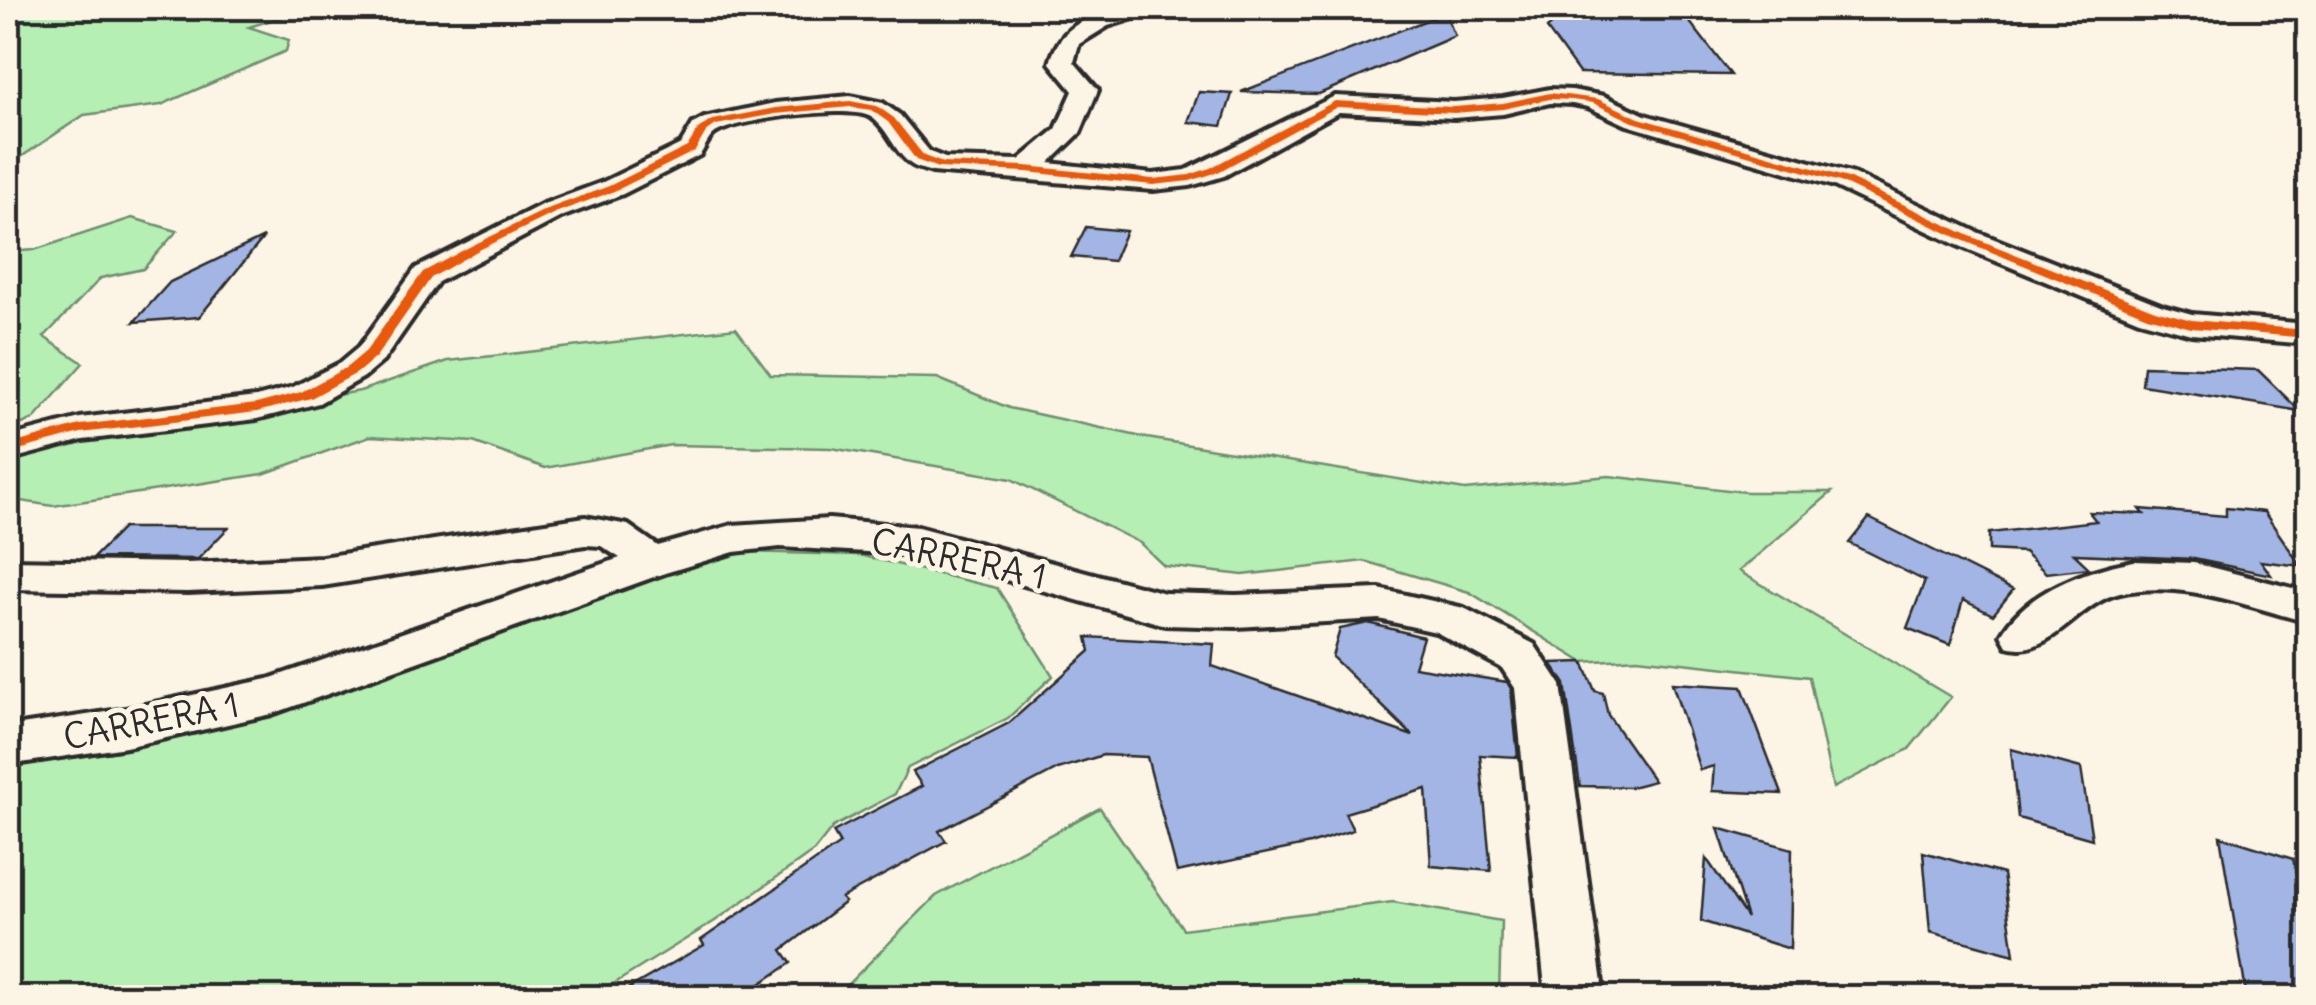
<svg xmlns="http://www.w3.org/2000/svg" width="2316" height="1005" font-family="Delius,sans-serif">
  <style>
    .green { fill: #b5efb3; stroke: #708d6f; stroke-width: 2.5 }
    .building { fill: #a2b5e4; stroke: #2b2b2b; stroke-width: 2.5 }
    .lines { fill: none; stroke-linecap: round; stroke-linejoin: round }
    .minor-casing { stroke: #2b2b2b; stroke-width: 8 }
    .minor { fill: #fcf5e5; fill-rule: evenodd }
    .cycleway-casing { stroke: #fcf5e5; stroke-width: 6 }
    .cycleway { fill: #e8590c; fill-rule: evenodd }
    .labels { text-anchor: middle; dominant-baseline: central; stroke-width: 10; stroke-linejoin: round; paint-order: stroke }
    .street-label { font-size: 35px; fill: #2b2b2b; stroke: #fcf5e5 }
  </style>
  <rect width="100%" height="100%" fill="#fcf5e5"/>
  <filter id="ink" filterUnits="userSpaceOnUse"><feTurbulence type="fractalNoise" baseFrequency=".01" numOctaves="2"/><feDisplacementMap in="SourceGraphic" scale="20" xChannelSelector="R" yChannelSelector="G"/><feConvolveMatrix kernelMatrix="1 2 1 2 8 2 1 2 1" color-interpolation-filters="sRGB"/></filter>
  <g filter="url(#ink)">
    <g class="green">
      <polygon points="8,8 310,8 249,27 289,40 286,51 161,105 84,115 15,161 8,162"/>
      <polygon points="132,218 177,231 143,269 101,278 44,337 83,363 34,419 8,430 8,252 34,250"/>
      <polygon points="736,328 771,375 937,378 1009,408 1147,438 1465,490 1609,476 1745,492 1832,492 1739,571 1951,697 1909,749 1833,788 1809,677 1637,658 1583,662 1469,592 1364,561 1243,575 1164,566 1140,543 1011,479 831,448 671,445 545,468 473,442 370,436 263,474 53,506 8,499 8,456 12,453 360,391 448,361"/>
      <polygon points="745,552 859,555 997,588 1053,676 1008,718 908,768 895,794 833,827 814,851 715,921 615,983 582,997 8,998 8,767 132,749 271,713 660,577"/>
      <polygon points="1100,808 1183,929 1393,902 1501,921 1499,997 835,997 936,896"/>
    </g>
    <g class="building">
      <polygon points="1569,8 1626,8 1619,18 1686,17 1731,75 1579,73 1547,29"/>
      <polygon points="1445,13 1455,36 1319,94 1241,92"/>
      <polygon points="1199,92 1232,94 1222,126 1188,122"/>
      <polygon points="1086,227 1126,231 1113,261 1071,257"/>
      <polygon points="264,237 199,317 134,322 170,282"/>
      <polygon points="2144,366 2258,370 2300,411 2142,385"/>
      <polygon points="2226,508 2264,512 2301,566 2261,561 2271,575 2194,559 2074,554 2089,568 2046,573 2024,552 1989,550 1989,533 2096,521 2089,512 2144,514 2140,509 2226,516"/>
      <polygon points="1869,518 2013,590 1993,615 1963,600 1950,645 1907,628 1925,581 1849,543"/>
      <polygon points="123,528 228,528 198,559 93,558"/>
      <polygon points="1368,623 1423,637 1414,667 1507,682 1511,689 1518,757 1480,755 1491,871 1431,866 1426,789 1345,813 1353,830 1310,844 1177,872 1147,757 1103,755 1058,769 939,831 946,841 841,898 845,902 782,950 791,963 739,998 612,998 704,945 701,940 840,844 833,832 922,786 913,772 1009,723 1090,651 1087,637 1214,644 1212,666 1413,736 1332,657 1340,629"/>
      <polygon points="1583,662 1595,691 1603,693 1608,715 1654,781 1631,787 1580,786 1565,684 1551,663"/>
      <polygon points="1672,683 1742,687 1782,794 1712,791 1714,766 1700,770"/>
      <polygon points="2011,749 2081,768 2092,839 2018,818"/>
      <polygon points="1718,828 1792,849 1790,949 1701,921 1706,858 1747,918"/>
      <polygon points="2220,836 2293,859 2308,931 2308,998 2247,998"/>
      <polygon points="1923,852 2003,874 2014,955 1930,932"/>
    </g>
    <g class="lines">
      <g class="minor-casing">
        <g id="minor">
          <path d="M1121 8H1153L1150 13 1108 26 1079 44 1074 62 1098 90 1080 133 1049 163 1153 174 1186 170 1335 96 1454 102 1503 98 1550 89 1572 90 1604 96 1645 115 1854 174 1977 232 2163 306 2192 314 2308 324V344L2191 334 2139 320 1955 244 1834 186 1627 125 1588 107 1572 104 1550 103 1503 114 1454 118 1339 112 1224 176 1190 186 1153 190 932 172C926 170 916 168 911 164 894 152 889 129 871 117 849 104 743 119 719 131 709 135 706 146 700 155L623 194 561 217 438 282 383 361 364 377 319 403 257 419 83 440 8 460V437L80 418 256 397 293 387 340 363 359 347 416 268 541 205 603 182 681 144 693 124 704 118 775 103 850 96 883 103 900 115 930 152 945 158 1019 160 1056 129 1073 91 1050 63C1061 24 1085 19 1121 8Z"/>
          <polygon points="585,517 628,525 658,546 732,525 829,519 918,527 1165,593 1236,595 1379,589 1464,608 1534,644 1561,685 1604,998 1546,998 1515,688 1502,668 1436,632 1379,619 1236,627 1165,625 918,555 780,547 734,552 665,573 272,714 126,747 8,765 8,727 126,709 268,679 620,558 601,546 585,545 322,586 188,592 8,589 8,560 188,563 322,557"/>
          <path d="M2134 561 2194 563 2308 592V622C2248 607 2184 579 2120 593 2078 602 2050 659 2007 646L2001 635C2027 590 2086 570 2134 561Z"/>
        </g>
      </g>
      <use href="#minor" class="minor"/>
      <g class="cycleway-casing">
        <polygon id="cycleway" points="1550,93 1598,99 1639,118 1848,178 1970,236 2155,310 2192,320 2308,330 2308,338 2191,328 2147,316 1962,240 1840,182 1633,122 1593,103 1572,100 1550,99 1503,109 1454,113 1337,107 1218,172 1190,181 1153,185 1026,172 938,168 916,160 888,122 871,110 850,107 775,114 716,125 706,132 695,151 617,190 555,213 477,251 431,278 376,357 357,373 311,398 257,412 81,433 8,453 8,445 80,425 256,404 301,392 347,367 366,351 423,272 469,247 547,209 609,186 687,147 699,128 713,120 775,108 850,101 877,106 894,118 924,156 943,163 1026,166 1153,179 1189,175 1210,168 1335,101 1454,107 1503,103"/>
      </g>
      <use href="#cycleway" class="cycleway"/>
    </g>
  </g>
  <g class="labels">
    <g class="street-label">
      <text transform="translate(959 558) rotate(12)">CARRERA 1</text>
      <text transform="translate(151 720) rotate(-11)">CARRERA 1</text>
    </g>
  </g>
  <rect width="2316" height="1005" fill="none" stroke="#fcf5e5" stroke-width="40"/>
  <rect x="20" y="20" width="2276" height="965" fill="none" stroke="#2b2b2b" stroke-width="4" filter="url(#ink)"/>
</svg>
